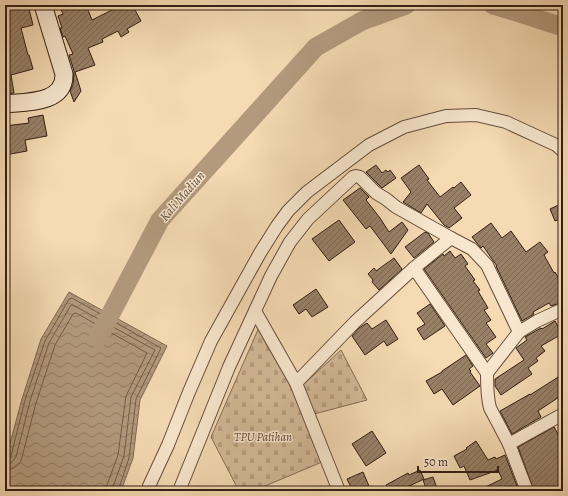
<svg xmlns="http://www.w3.org/2000/svg" width="568" height="496" font-family="Alegreya,serif">
  <style>
    .cemetery { fill: url(#cemetery-stones); stroke: #846c56 }
    .water { fill: url(#water-waves); stroke: #806853 }
    .lines { fill: none; stroke-linecap: round; stroke-linejoin: round }
    .shore { stroke: #745c48; stroke-width: 1 }
    .river { stroke: #b39a7d; stroke-width: 19 }
    .building { fill: url(#building-hatch); stroke: #341e14 }
    .street-casing { stroke: #644d3c; stroke-width: 14 }
    .secondary-casing { stroke: #341e14; stroke-width: 19 }
    .street { stroke: #f8e7ce; stroke-width: 12 }
    .secondary { stroke: #f8e7ce; stroke-width: 17 }
    .labels { text-anchor: middle; dominant-baseline: central; stroke-width: 3; stroke-linejoin: round; paint-order: stroke }
    .park-label { font-size: 12px; font-style: italic; fill: #5c4535; stroke: #f8e7ce }
    .water-label { font-size: 13px; font-style: italic; fill: #604939; stroke: #f8e7ce }
  </style>
  <defs>
    <pattern id="cemetery-stones" width="16" height="16" patternUnits="userSpaceOnUse"><rect width="16" height="16" fill="#d4ba98"/><path d="M2 7V4a2 2 0 0 1 4 0v3zM10 15v-3a2 2 0 0 1 4 0v3z" fill="#b79f82"/></pattern>
    <pattern id="water-waves" width="16" height="10" patternUnits="userSpaceOnUse"><rect width="16" height="10" fill="#b39a7d"/><path d="M0 5q4-4 8 0t8 0" fill="none" stroke="#927d65"/></pattern>
    <pattern id="building-hatch" width="6" height="6" patternUnits="userSpaceOnUse"><rect width="6" height="6" fill="#988067"/><path d="M-1 1l2-2M0 6l6-6M5 7l2-2" fill="none" stroke="#7d6854"/></pattern>
  </defs>
  <rect width="100%" height="100%" fill="#f5dab3"/>
  <filter id="stains"><feTurbulence type="fractalNoise" baseFrequency=".005" numOctaves="4"/><feColorMatrix values="0 0 0 0 .2 0 0 0 0 .09 0 0 0 0 .02 0 0 0 .5 -.17"/></filter>
  <radialGradient id="worn" r=".72"><stop offset=".6" stop-color="#630" stop-opacity="0"/><stop offset="1" stop-color="#630" stop-opacity=".3"/></radialGradient>
  <g class="cemetery">
    <polygon points="260,325 286,368 322,462 253,491 239,491 211,437"/>
    <polygon points="341,350 367,400 314,414 303,385"/>
  </g>
  <polygon class="water" points="69,292 167,346 140,400 133,458 121,491 5,491 5,462 22,399 41,339"/>
  <g class="lines">
    <g class="shore">
      <polyline points="5,459 9,459 11,456 25,400 45,341 69,299 72,298 161,348 136,399 129,458 118,491"/>
      <polyline points="5,464 11,463 16,457 30,401 49,343 71,305 73,305 155,350 131,397 124,456 113,487 113,491"/>
      <path d="M5 470C12 470 17 467 21 461L36 403 55 345 73 314 76 313 147 353 126 396 118 455 107 485V491"/>
    </g>
    <g class="river">
      <path d="M493 5C516 11 539 20 563 27"/>
      <polyline points="98,338 160,220 316,47 362,21 406,5"/>
    </g>
  </g>
  <g class="building">
    <polygon points="5,5 28,5 33,25 21,28 28,55 29,55 33,69 11,75 14,93 5,94"/>
    <polygon points="59,5 86,5 92,20 122,5 128,5 131,10 134,8 141,21 127,29 129,32 121,37 118,31 102,39 103,42 88,48 95,65 75,72 81,91 74,102 70,91 73,85 74,71 69,55 73,54 65,36 63,37 60,28 62,28 58,16 63,14"/>
    <polygon points="43,115 47,136 25,140 27,151 5,155 5,126 29,123 28,118"/>
    <polygon points="376,165 382,173 386,170 388,172 390,170 396,178 382,188 366,172"/>
    <polygon points="419,165 429,179 427,180 440,197 453,187 454,188 461,182 471,195 454,208 462,218 449,228 444,225 427,204 421,213 403,202 411,192 401,178"/>
    <polygon points="360,188 369,197 366,200 380,218 389,232 402,222 408,230 391,254 370,226 366,229 343,200"/>
    <polygon points="563,203 563,218 555,221 550,209"/>
    <polygon points="339,220 355,242 329,261 312,239"/>
    <polygon points="491,223 502,238 511,231 526,252 540,242 548,252 544,255 554,273 555,272 563,286 563,302 551,306 549,303 533,312 534,314 522,321 496,266 497,266 483,246 481,248 472,237"/>
    <polygon points="425,232 428,233 434,242 414,258 405,247"/>
    <polygon points="450,251 455,258 461,254 468,264 465,266 475,280 473,281 480,290 478,291 488,308 484,310 491,320 486,323 496,337 486,344 493,353 486,358 424,269 443,254 444,256"/>
    <polygon points="394,258 402,269 379,290 372,282 373,280 368,274 374,268 376,271"/>
    <polygon points="316,289 328,307 312,317 306,309 299,314 293,305"/>
    <polygon points="430,304 445,326 424,340 417,329 425,324 417,313"/>
    <polygon points="386,320 398,339 387,346 384,341 365,355 352,336 359,328 367,323 372,329"/>
    <polygon points="555,321 562,334 541,346 545,351 536,358 538,361 528,368 532,374 501,395 495,386 495,379 524,360 516,348 527,340 525,337 541,328 542,329"/>
    <polygon points="466,355 473,366 469,369 471,371 470,372 480,386 453,405 442,389 434,394 426,381 442,372 442,371"/>
    <polygon points="563,374 563,393 558,396 559,397 538,411 541,417 512,434 500,411 530,394 530,395"/>
    <polygon points="554,427 559,436 563,434 563,491 534,491 518,447"/>
    <polygon points="372,431 386,453 366,466 352,444"/>
    <polygon points="476,441 488,460 495,457 496,459 505,455 519,491 477,491 502,479 498,470 470,480 464,466 460,468 454,456 467,449 466,448"/>
    <polygon points="420,470 424,479 399,491 389,491 386,485 408,473 409,475"/>
    <polygon points="363,472 369,486 359,491 353,491 347,479"/>
    <polygon points="433,477 438,491 427,491 423,480"/>
  </g>
  <g class="lines">
    <g class="street-casing">
      <g id="street">
        <polyline points="414,268 487,373"/>
        <polyline points="255,311 296,383 339,491"/>
        <polyline points="519,332 537,321 563,309"/>
        <path d="M487 373C487 384 487 397 490 408L509 444 527 491"/>
        <polyline points="296,383 355,322 414,268 451,238"/>
        <polyline points="509,444 563,414"/>
        <polyline points="148,491 149,486 168,445 189,392 211,341 260,253 277,226 288,211 307,192 369,145 404,127 446,116 476,115 506,122 556,145 563,151"/>
        <polyline points="179,491 229,367 271,276 290,242 308,219 353,177 356,176 360,177 376,193 386,199 396,207 451,238 472,249 487,265 519,332 487,373"/>
      </g>
    </g>
    <g class="secondary-casing">
      <path id="secondary" d="M5 104C26 102 65 104 64 74L43 5"/>
    </g>
    <use href="#street" class="street"/>
    <use href="#secondary" class="secondary"/>
  </g>
  <g class="labels">
    <g class="park-label">
      <text x="263" y="437">TPU Patihan</text>
    </g>
    <g class="water-label">
      <text transform="translate(182 196) rotate(-49)">Kali Madiun</text>
    </g>
  </g>
  <rect width="568" height="496" fill="none" stroke="#f5dab3" stroke-width="20"/>
  <rect x="6" y="6" width="556" height="484" fill="none" stroke="#341e14" stroke-width="2"/>
  <rect x="10" y="10" width="548" height="476" fill="none" stroke="#341e14"/>
  <path d="M418 466v6h80v-6" fill="none" stroke="#341e14" stroke-width="2"/>
  <text x="424" y="466" font-size="12" fill="#341e14" stroke="#f8e7ce" stroke-width="3" paint-order="stroke">50 m</text>
  <rect width="100%" height="100%" filter="url(#stains)"/>
  <rect width="100%" height="100%" fill="url(#worn)"/>
</svg>
